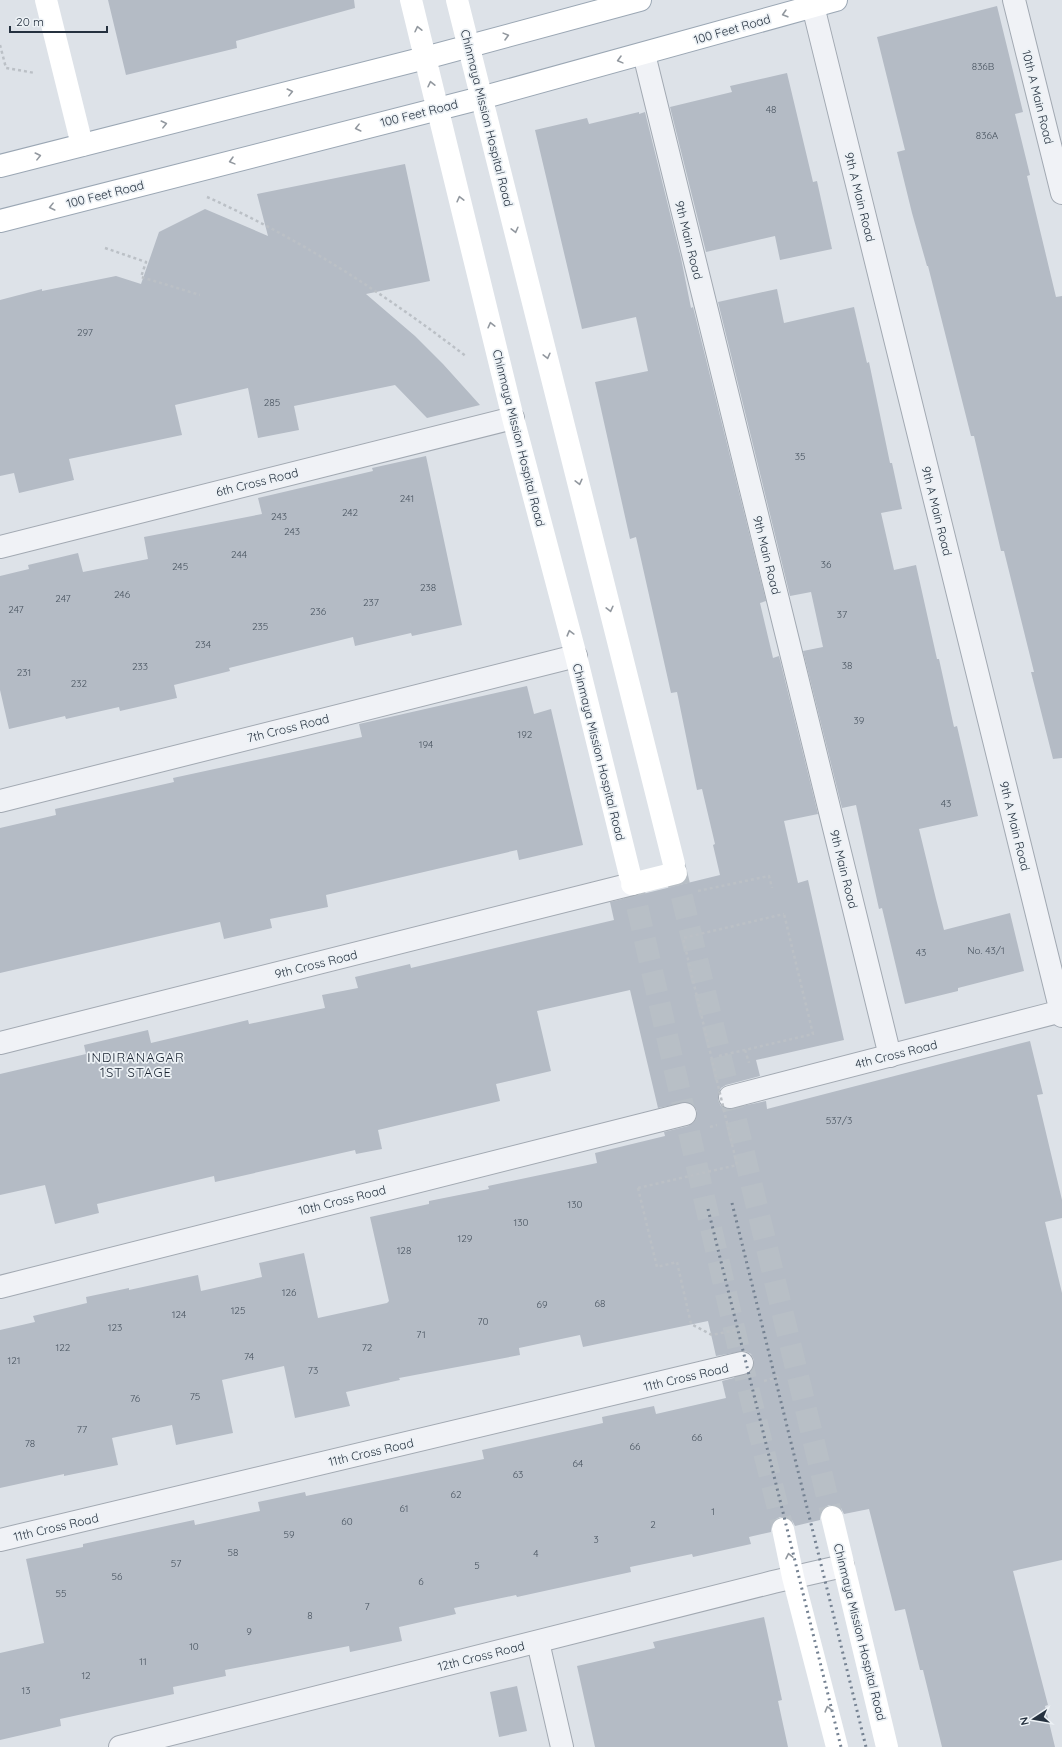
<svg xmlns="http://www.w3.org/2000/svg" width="1062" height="1747" font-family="Quicksand,sans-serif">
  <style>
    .building { fill: #b4bbc5 }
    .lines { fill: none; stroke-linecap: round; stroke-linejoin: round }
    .secondary-tunnel { stroke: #b8bfc6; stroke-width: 22; stroke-dasharray: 22 11; stroke-linecap: butt }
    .street-casing { stroke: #a2a9b2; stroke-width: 24 }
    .primary-casing { stroke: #9ba7b4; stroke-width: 24 }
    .path { stroke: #bbc0c6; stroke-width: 2.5; stroke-dasharray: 3 3; stroke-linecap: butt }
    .street { stroke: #f0f2f6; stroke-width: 22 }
    .secondary { stroke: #fff; stroke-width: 22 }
    .primary { stroke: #fff; stroke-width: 22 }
    .rail { stroke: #758292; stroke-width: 3; stroke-dasharray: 2 4; stroke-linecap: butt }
    .path-bridge { stroke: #bbc0c6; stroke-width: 2.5; stroke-dasharray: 3 3; stroke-linecap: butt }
    .oneway { stroke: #92989f }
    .labels { text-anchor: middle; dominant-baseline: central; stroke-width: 3.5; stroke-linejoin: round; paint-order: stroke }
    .number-label { font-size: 10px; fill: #495460 }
    .street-label { font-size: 12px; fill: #25313f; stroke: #ecf1f5 }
    .neighbourhood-label { font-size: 13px; letter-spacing: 1px; fill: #182230; stroke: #ecf1f5 }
  </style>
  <rect width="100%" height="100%" fill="#dde2e8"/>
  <g class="building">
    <polygon points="108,0 354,0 355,8 236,41 237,48 126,75"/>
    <polygon points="997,6 1023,112 1015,114 1030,175 1027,176 1056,297 1062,296 1062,758 1053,759 1031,672 1034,672 1004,551 1001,551 974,436 971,436 928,266 927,266 912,213 897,152 905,150 877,37"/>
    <polygon points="787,73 813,182 817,181 832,249 780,260 775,236 706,252 670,107 732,92 730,86"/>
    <polygon points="639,112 639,114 645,112 681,258 691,308 693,307 766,601 760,603 773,658 779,656 818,814 784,821 798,883 808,880 844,1040 756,1060 760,1076 726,1085 721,1088 718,1094 718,1100 721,1106 727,1109 766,1101 767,1109 1030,1041 1043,1094 1037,1095 1062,1200 1062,1218 1045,1222 1062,1293 1062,1560 1013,1571 1048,1705 1045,1706 1055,1747 942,1747 923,1670 920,1670 905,1609 895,1611 869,1509 844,1514 841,1508 836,1505 829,1505 823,1508 820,1514 820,1520 795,1526 792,1520 787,1517 780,1517 774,1520 771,1525 771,1532 749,1537 751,1544 693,1557 692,1554 630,1567 631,1572 517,1597 516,1595 454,1608 456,1614 399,1627 402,1641 350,1652 349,1646 225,1670 226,1676 173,1687 174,1694 60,1719 61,1726 0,1740 0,1653 44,1643 26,1559 83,1547 83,1544 194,1520 195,1525 260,1511 258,1502 305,1492 306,1496 484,1459 482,1450 603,1423 602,1417 654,1406 656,1414 726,1398 722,1381 745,1375 751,1372 754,1367 754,1360 751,1354 745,1351 716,1356 708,1321 583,1347 580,1335 519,1348 520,1355 399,1378 400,1380 346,1392 350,1406 295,1418 284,1366 222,1380 233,1433 176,1445 172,1425 112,1438 118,1465 64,1476 64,1474 0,1488 0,1330 35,1322 33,1316 87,1303 86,1297 129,1288 129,1290 198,1275 201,1291 262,1277 259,1263 304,1253 318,1318 387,1303 389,1301 370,1217 429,1204 429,1201 489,1189 488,1186 597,1163 595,1153 665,1136 664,1132 688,1126 693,1123 697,1118 697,1111 694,1106 688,1102 658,1108 630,990 537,1011 551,1071 496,1084 500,1101 378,1130 382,1149 356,1154 355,1150 215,1182 214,1176 97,1204 99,1213 55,1224 45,1185 0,1195 0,1074 86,1054 84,1045 148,1030 151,1043 248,1020 249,1024 325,1008 322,995 358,988 355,977 410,964 411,968 614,920 610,902 720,875 713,845 715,844 702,789 697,790 677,692 671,693 636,537 630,539 595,382 648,371 636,317 582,329 535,130 587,118 589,124"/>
    <polygon points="405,164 430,281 366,294 415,336 443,364 480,405 427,418 395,385 294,406 299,430 258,438 248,388 175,405 182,435 69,459 74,480 19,493 14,473 0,476 0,300 42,289 42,291 116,276 141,284 159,232 205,209 268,236 257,194"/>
    <polygon points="777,289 784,323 854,307 867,363 869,362 890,463 892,463 902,509 881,513 894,570 916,565 937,659 939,659 954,727 957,726 978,816 919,829 936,899 944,930 1010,913 1024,971 958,988 958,991 905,1004 882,908 879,909 856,805 842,808 803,651 823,647 811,592 790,596 718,302"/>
    <polygon points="426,456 462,625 412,636 411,633 355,646 353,637 229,668 230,671 174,685 177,698 120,711 119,707 66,719 65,716 9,729 0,690 0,576 29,569 28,565 78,553 83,572 148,559 144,537 262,514 258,498 373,471 372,468"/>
    <polygon points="527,686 534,714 551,709 583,845 519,860 517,850 326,895 328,907 270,919 272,928 224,939 220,922 0,973 0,828 56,815 55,809 174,782 173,778 362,737 359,724"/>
    <polygon points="764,1617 782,1700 778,1701 788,1747 595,1747 577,1666 655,1648 653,1642"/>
    <polygon points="517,1686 527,1731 499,1737 490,1692"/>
  </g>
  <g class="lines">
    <g class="secondary-tunnel">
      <polyline points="674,864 832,1517"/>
      <polyline points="630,875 742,1363 783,1529"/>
    </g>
    <g class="street-casing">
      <g id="street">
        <polyline points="1014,0 1062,193"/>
        <polyline points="813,6 1062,1016"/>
        <polyline points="644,54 890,1056"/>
        <polyline points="0,547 513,418"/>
        <polyline points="0,801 576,656"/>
        <polyline points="0,1043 632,884"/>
        <polyline points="730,1097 1062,1011"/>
        <polyline points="0,1287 685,1114"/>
        <polyline points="0,1540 742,1363"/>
        <polyline points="538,1642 562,1747"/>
        <polyline points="120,1747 773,1582 843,1566"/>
      </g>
    </g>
    <g class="primary-casing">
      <g id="primary">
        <polyline points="0,166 425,58 640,0"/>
        <polyline points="0,221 481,98 836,0"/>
      </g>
    </g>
    <g class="path">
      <polyline points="0,45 6,68 35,73"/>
      <path d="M207 197C301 239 386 295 467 357"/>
      <polyline points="105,248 146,262 141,277 200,295"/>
      <polyline points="698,891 769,876 772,888"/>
      <polyline points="745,1050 749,1063"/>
      <polyline points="719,1056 813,1034 784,914"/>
      <polyline points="710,1127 717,1125"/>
      <polyline points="638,1188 657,1267 677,1262 691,1324 712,1335 735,1330"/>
      <polyline points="764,1381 781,1376"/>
    </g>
    <use href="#street" class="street"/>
    <g class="secondary">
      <polyline points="46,0 82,145"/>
      <polyline points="411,0 513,418 576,656 630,875"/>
      <polyline points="457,0 674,864"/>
      <polyline points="632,884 676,873"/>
      <polyline points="832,1517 887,1747"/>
      <polyline points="783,1529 793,1577 837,1747"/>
    </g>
    <use href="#primary" class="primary"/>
    <g class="rail">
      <polyline points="732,1203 866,1747"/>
      <polyline points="708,1209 841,1747"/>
    </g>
    <polyline class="path-bridge" points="638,1188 737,1165 683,938 784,914"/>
  </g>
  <defs><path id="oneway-chevron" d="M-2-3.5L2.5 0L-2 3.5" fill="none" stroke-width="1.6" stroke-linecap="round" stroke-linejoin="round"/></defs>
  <g class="oneway">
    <use href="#oneway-chevron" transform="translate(785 14) rotate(164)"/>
    <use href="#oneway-chevron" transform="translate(418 29) rotate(-103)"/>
    <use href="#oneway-chevron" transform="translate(506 36) rotate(-15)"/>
    <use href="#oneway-chevron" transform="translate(620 60) rotate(165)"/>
    <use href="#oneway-chevron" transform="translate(431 84) rotate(-103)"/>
    <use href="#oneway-chevron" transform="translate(290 92) rotate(-14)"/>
    <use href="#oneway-chevron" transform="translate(164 124) rotate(-14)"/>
    <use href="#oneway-chevron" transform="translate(358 128) rotate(166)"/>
    <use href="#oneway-chevron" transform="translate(38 156) rotate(-14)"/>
    <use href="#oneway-chevron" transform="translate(232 161) rotate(165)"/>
    <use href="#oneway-chevron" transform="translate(460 199) rotate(-104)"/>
    <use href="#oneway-chevron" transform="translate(52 207) rotate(166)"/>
    <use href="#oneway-chevron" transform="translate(515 230) rotate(76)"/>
    <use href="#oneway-chevron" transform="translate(491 325) rotate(-104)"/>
    <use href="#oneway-chevron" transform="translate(547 356) rotate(76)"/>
    <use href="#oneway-chevron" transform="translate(579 482) rotate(76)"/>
    <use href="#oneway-chevron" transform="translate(610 609) rotate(76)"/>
    <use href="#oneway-chevron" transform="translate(570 633) rotate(-105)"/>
    <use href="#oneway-chevron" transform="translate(789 1556) rotate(-102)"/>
    <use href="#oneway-chevron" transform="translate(828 1709) rotate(-105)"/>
  </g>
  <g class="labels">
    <g class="number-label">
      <text x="983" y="66">836B</text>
      <text x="771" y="109">48</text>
      <text x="987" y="135">836A</text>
      <text x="85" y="332">297</text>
      <text x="272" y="402">285</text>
      <text x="800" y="456">35</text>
      <text x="407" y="498">241</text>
      <text x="350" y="512">242</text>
      <text x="279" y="516">243</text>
      <text x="292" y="531">243</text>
      <text x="239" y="554">244</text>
      <text x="826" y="564">36</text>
      <text x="180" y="566">245</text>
      <text x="428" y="587">238</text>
      <text x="122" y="594">246</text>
      <text x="63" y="598">247</text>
      <text x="371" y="602">237</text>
      <text x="16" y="609">247</text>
      <text x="318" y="611">236</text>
      <text x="842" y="614">37</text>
      <text x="260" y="626">235</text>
      <text x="203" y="644">234</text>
      <text x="847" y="665">38</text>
      <text x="140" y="666">233</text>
      <text x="24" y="672">231</text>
      <text x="79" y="683">232</text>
      <text x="859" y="720">39</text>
      <text x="525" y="734">192</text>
      <text x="426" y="744">194</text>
      <text x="946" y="803">43</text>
      <text x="986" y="950">No. 43/1</text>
      <text x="921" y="952">43</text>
      <text x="839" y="1120">537/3</text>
      <text x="575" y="1204">130</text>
      <text x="521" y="1222">130</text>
      <text x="465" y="1238">129</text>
      <text x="404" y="1250">128</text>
      <text x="289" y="1292">126</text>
      <text x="600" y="1303">68</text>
      <text x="542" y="1304">69</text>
      <text x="238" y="1310">125</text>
      <text x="179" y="1314">124</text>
      <text x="483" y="1321">70</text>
      <text x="115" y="1327">123</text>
      <text x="421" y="1334">71</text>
      <text x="63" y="1347">122</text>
      <text x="367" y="1347">72</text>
      <text x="249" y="1356">74</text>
      <text x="14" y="1360">121</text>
      <text x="313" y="1370">73</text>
      <text x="195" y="1396">75</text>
      <text x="135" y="1398">76</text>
      <text x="82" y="1429">77</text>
      <text x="697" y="1437">66</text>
      <text x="30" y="1443">78</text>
      <text x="635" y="1446">66</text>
      <text x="578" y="1463">64</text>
      <text x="518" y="1474">63</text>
      <text x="456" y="1494">62</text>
      <text x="404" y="1508">61</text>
      <text x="713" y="1511">1</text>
      <text x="347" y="1521">60</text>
      <text x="653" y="1524">2</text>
      <text x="289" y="1534">59</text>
      <text x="596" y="1539">3</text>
      <text x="233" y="1552">58</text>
      <text x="536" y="1553">4</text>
      <text x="176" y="1563">57</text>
      <text x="477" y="1565">5</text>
      <text x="117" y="1576">56</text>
      <text x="421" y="1581">6</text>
      <text x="61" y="1593">55</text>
      <text x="367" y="1606">7</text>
      <text x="310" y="1615">8</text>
      <text x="249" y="1631">9</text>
      <text x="194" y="1646">10</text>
      <text x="143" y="1661">11</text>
      <text x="86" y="1675">12</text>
      <text x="26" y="1690">13</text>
    </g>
    <g class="street-label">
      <text transform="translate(732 29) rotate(-16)">100 Feet Road</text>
      <text transform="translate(1038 97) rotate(76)">10th A Main Road</text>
      <text transform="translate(419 113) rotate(-14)">100 Feet Road</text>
      <text transform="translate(487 118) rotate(76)">Chinmaya Mission Hospital Road</text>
      <text transform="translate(105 194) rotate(-14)">100 Feet Road</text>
      <text transform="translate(860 197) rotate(76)">9th A Main Road</text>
      <text transform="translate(689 240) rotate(76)">9th Main Road</text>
      <text transform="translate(519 438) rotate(76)">Chinmaya Mission Hospital Road</text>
      <text transform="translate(257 482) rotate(-14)">6th Cross Road</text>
      <text transform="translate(937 511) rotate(76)">9th A Main Road</text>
      <text transform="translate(767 555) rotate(76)">9th Main Road</text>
      <text transform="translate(288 728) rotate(-14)">7th Cross Road</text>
      <text transform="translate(599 752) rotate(76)">Chinmaya Mission Hospital Road</text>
      <text transform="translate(1015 826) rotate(76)">9th A Main Road</text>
      <text transform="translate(844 869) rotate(76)">9th Main Road</text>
      <text transform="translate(316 964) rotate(-14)">9th Cross Road</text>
      <text transform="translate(896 1054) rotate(-14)">4th Cross Road</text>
      <text transform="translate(342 1200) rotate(-14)">10th Cross Road</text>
      <text transform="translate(686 1377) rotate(-13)">11th Cross Road</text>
      <text transform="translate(371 1452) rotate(-13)">11th Cross Road</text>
      <text transform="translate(56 1527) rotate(-13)">11th Cross Road</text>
      <text transform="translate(860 1632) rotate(76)">Chinmaya Mission Hospital Road</text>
      <text transform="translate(481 1656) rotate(-14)">12th Cross Road</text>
    </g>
    <g class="neighbourhood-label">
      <text x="136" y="1057">INDIRANAGAR<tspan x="136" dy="15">1ST STAGE</tspan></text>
    </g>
  </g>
  <g transform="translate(1034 1719) rotate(258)" stroke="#ecf1f5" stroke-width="3" paint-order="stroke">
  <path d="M0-3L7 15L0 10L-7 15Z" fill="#25313f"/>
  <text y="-6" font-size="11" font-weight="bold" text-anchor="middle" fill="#25313f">N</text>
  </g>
  <path d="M10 26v6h97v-6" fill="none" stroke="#25313f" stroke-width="2"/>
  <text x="16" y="26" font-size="12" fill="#25313f" stroke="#ecf1f5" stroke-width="3" paint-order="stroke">20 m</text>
</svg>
